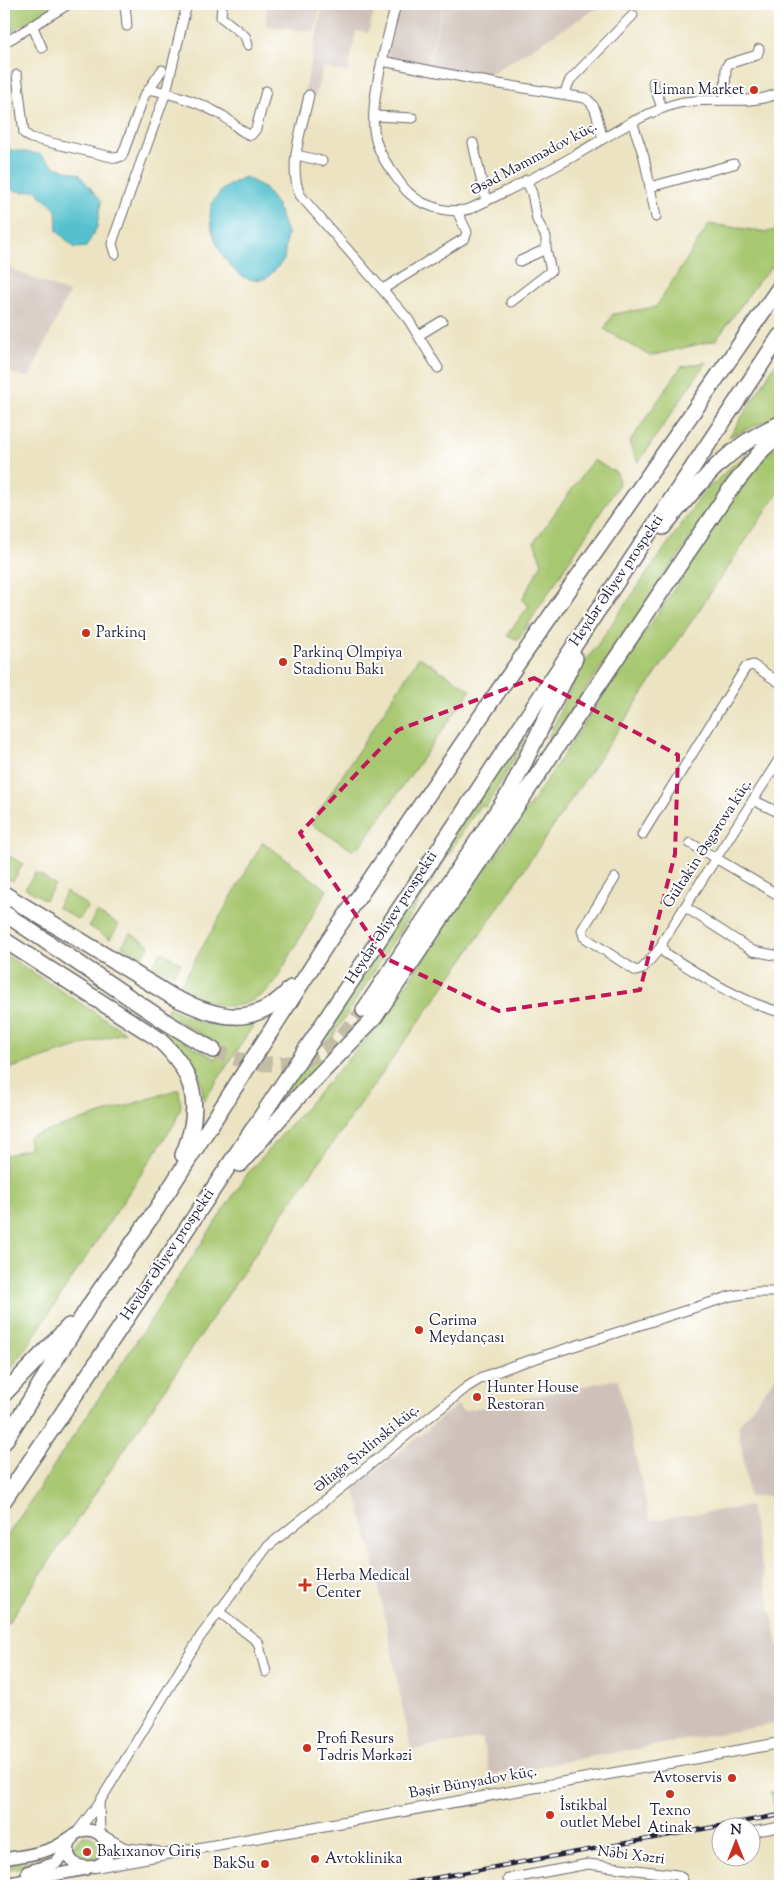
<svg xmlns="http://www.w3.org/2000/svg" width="784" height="1890" font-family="'Sorts Mill Goudy',serif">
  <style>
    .industrial { fill: #cec1b9 }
    .green { fill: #a7c76f; stroke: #647455 }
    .forest { fill: #85ac62; stroke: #54674e }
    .water { fill: #55c1cf; stroke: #3c7285 }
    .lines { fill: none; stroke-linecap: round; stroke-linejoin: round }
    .motorway-tunnel { stroke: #c3bca6; stroke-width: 15; stroke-dasharray: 15 8; stroke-linecap: butt }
    .minor-casing { stroke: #68666a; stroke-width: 11 }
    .tertiary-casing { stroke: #68666a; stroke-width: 12 }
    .secondary-casing { stroke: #68666a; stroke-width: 14 }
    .motorway-casing { stroke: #68666a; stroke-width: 18 }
    .minor { stroke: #fff; stroke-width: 9 }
    .tertiary { stroke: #fff; stroke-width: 10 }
    .secondary { stroke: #fff; stroke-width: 11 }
    .motorway { stroke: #fff; stroke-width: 15 }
    .rail-casing { stroke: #22223b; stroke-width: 4.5 }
    .rail { stroke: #fff; stroke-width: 2.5; stroke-dasharray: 8; stroke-linecap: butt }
    .marked { fill: none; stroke: #c2185b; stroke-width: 4; stroke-dasharray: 10 6; stroke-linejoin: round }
    .poi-dot { fill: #c8321e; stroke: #fff; stroke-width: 2 }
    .labels { text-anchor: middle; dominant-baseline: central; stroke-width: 4; stroke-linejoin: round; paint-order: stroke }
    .poi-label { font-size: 15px; fill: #22223b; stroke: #fff; text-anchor: start }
    .street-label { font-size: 15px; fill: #22223b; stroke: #fff }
  </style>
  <rect width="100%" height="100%" fill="#fff"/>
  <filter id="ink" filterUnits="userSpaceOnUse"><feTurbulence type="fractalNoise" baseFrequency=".02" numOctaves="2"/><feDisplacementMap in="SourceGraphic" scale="10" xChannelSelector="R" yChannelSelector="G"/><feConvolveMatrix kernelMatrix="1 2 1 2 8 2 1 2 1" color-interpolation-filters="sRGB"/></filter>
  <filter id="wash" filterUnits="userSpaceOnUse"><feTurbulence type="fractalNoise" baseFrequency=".0096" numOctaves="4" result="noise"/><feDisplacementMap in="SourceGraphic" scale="20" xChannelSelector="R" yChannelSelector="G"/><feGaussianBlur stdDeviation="1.12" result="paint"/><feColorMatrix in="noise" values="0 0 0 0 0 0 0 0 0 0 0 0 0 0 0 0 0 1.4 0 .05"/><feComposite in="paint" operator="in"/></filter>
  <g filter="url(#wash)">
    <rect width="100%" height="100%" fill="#ebe3c1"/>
    <g class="industrial">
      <polygon points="266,4 321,4 314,32 266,26"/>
      <polygon points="323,4 376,4 368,33 356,31 348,73 323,67 315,97 304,94"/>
      <polygon points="399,4 443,4 427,66 387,57"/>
      <polygon points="444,4 604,4 485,77 428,66"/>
      <polygon points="4,266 69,293 29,378 8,372 4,382"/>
      <polygon points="780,1371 780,1509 776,1509 774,1495 749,1497 738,1426"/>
      <polygon points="618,1379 650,1520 750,1506 780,1655 780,1723 490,1775 482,1738 411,1750 373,1558 358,1501 353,1489 457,1405 463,1411"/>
    </g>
    <g class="green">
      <polygon points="4,4 57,4 4,36"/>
      <polygon points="709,224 767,232 780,229 780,258 758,282 716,340 650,356 604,329 613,314 656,307"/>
      <polygon points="780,357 780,415 729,437"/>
      <polygon points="706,362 638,463 629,443 681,367"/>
      <polygon points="780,444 780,490 465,957 278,1220 4,1629 4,1541 248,1173 381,1022 454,913 502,847 752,472 763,458"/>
      <polygon points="751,452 542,752 577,674 704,492 732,466"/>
      <polygon points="593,460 617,473 619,484 518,640 507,635 529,606 522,600 542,563 534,542"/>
      <polygon points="419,657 471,690 361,845 352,850 311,824"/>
      <polygon points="539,702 519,751 486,807 480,805 330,1041 312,1051"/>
      <path d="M263 842 327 890 274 984C243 1016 214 1010 180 986Z"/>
      <polygon points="4,853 23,864 13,881 4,877"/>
      <polygon points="36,872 55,885 45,900 25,888"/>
      <polygon points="66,892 88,906 79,920 57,907"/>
      <polygon points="97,912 119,925 110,939 89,926"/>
      <polygon points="130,933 150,945 141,959 122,946"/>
      <polygon points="161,951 181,963 170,979 152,966"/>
      <polygon points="4,954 125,1032 5,1070"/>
      <path d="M169 1007C204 1027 216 1030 256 1021L204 1101C198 1060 188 1051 155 1029L159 1024 185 1042 216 1059 219 1044 165 1014Z"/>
      <polygon points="329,1055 269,1116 302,1066"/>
      <polygon points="179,1089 181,1106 175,1123 20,1357 4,1376 4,1156 29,1148 29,1137"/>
      <circle cx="87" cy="1849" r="13"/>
      <polygon points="112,1845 120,1851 137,1855 110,1860"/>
      <polygon points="15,1863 47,1863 4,1870 4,1866"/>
    </g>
    <polygon class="forest" points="780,1791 780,1805 774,1806 770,1793"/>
    <g class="water">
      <polygon points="4,149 39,154 56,167 79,174 101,201 97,227 86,247 75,248 57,231 56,210 35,190 22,192 4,188"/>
      <path d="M246 177 264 188 277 205 287 233 284 260 267 278C262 279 254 281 248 279 225 271 202 224 213 202 220 189 233 181 246 177Z"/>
    </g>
  </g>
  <g filter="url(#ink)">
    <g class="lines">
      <path class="motorway-tunnel" d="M213 1050C250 1067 295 1072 330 1046 343 1036 353 1022 364 1010"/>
      <g class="minor-casing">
        <g id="minor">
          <polyline points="125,4 127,26"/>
          <polyline points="222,4 221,17 245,36 248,45"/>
          <path d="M396 4C388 38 368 103 375 136 378 152 387 165 396 177 404 189 411 197 423 203 439 210 456 214 472 208 506 191 541 175 574 156 607 137 635 117 672 105 704 94 754 108 780 92"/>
          <polyline points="32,25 42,48"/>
          <polyline points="4,43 69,4"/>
          <path d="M382 61 493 83 585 98C599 106 597 124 603 138"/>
          <path d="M17 75 24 133 31 138 116 158 122 156 144 96 149 89C174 94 201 103 223 116 232 121 240 133 251 135L256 129 266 91"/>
          <polyline points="653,83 662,108"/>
          <polyline points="149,89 162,70"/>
          <polyline points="564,94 570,80 633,15"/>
          <path d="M309 95C303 126 287 165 300 195L408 319 438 368"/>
          <polyline points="725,99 726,68 728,64 757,55 759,49"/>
          <polyline points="375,116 413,118"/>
          <polyline points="632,121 644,157 656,217"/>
          <polyline points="473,143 486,201"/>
          <polyline points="297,155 322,161"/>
          <polyline points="650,187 734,164"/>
          <polyline points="115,254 112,244 114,237 166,92 187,4"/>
          <polyline points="520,261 546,249"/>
          <polyline points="383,289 465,238 467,232 457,211"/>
          <polyline points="511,302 551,271 546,249 546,237 537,220 532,193 526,180"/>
          <polyline points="419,335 442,321"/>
          <polyline points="753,800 780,813"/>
          <polyline points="642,835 746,667 753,665 780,683"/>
          <polyline points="690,843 780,896"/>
          <polyline points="615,878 582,930 584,937 636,971 642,969 662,946"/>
          <polyline points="685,907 753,951 780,956"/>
          <polyline points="662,946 663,941 780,758"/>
          <path d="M662 946 665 953C702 976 738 1001 780 1012"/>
          <polyline points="218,1611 258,1642 266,1672"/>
          <polyline points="99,1803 100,1834"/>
          <polyline points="752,1832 780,1827"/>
          <polyline points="75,1835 99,1803 200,1637 267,1547 467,1387 483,1377 515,1365 731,1296 756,1292 780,1292"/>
          <polyline points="508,1879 588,1864 677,1875 682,1878 685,1886"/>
        </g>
      </g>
      <g class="tertiary-casing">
        <g id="tertiary">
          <polyline points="100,1834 124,1848 158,1852"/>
          <polyline points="95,1867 780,1743"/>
        </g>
      </g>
      <g class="secondary-casing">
        <g id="secondary">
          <path d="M4 1859C20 1856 37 1855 53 1848 64 1844 75 1831 86 1830 94 1830 101 1834 105 1841 122 1876 50 1876 73 1837"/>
          <polyline points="27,1872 56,1863 69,1844"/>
          <polyline points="4,1884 86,1869"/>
        </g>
      </g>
      <g class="motorway-casing">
        <g id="motorway">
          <path d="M663 527C697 486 729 444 780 424"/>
          <path d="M4 894 173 997C217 1018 254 1030 291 988"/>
          <polyline points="4,913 166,1022 213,1050"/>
          <path d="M4 940 157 1038C196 1072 203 1108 183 1155"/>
          <polyline points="364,1010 510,792 575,658"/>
          <polyline points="240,1164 298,1097 374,1018 729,491 762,450 780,434"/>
          <polyline points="4,1394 69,1326"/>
          <polyline points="4,1442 91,1303 156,1210 328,942 492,700 780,287"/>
          <polyline points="4,1500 182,1236 780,336"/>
        </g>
      </g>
      <use href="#minor" class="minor"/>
      <use href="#tertiary" class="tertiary"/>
      <use href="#secondary" class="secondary"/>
      <use href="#motorway" class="motorway"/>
      <g class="rail-casing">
        <polyline id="rail" points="391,1886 780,1815"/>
      </g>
      <use href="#rail" class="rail"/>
    </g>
  </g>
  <path class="marked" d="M534 678 678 755 675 854 640 990 499 1011 385 958 300 833 398 730Z"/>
  <g class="poi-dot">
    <circle cx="754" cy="90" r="5"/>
    <circle cx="86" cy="633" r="5"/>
    <circle cx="283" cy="662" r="5"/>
    <circle cx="419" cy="1330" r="5"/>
    <circle cx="477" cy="1397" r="5"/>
    <path d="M302.5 1577.5h5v5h5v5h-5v5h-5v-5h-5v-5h5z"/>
    <circle cx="307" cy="1748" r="5"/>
    <circle cx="732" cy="1778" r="5"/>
    <circle cx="670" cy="1794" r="5"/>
    <circle cx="550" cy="1815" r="5"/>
    <circle cx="87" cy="1852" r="5"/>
    <circle cx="315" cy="1859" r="5"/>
    <circle cx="265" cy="1864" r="5"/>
  </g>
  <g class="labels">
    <g class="poi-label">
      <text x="744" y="90" text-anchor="end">Liman Market</text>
      <text x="96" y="633">Parkinq</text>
      <text x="293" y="653">Parkinq Olmpiya<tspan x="293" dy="17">Stadionu Bakı</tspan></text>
      <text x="429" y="1321">Cərimə<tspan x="429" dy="17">Meydançası</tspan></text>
      <text x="487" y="1388">Hunter House<tspan x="487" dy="17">Restoran</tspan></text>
      <text x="316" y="1576">Herba Medical<tspan x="316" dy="17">Center</tspan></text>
      <text x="317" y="1739">Profi Resurs<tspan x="317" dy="17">Tədris Mərkəzi</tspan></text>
      <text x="722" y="1778" text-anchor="end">Avtoservis</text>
      <text x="560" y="1806">İstikbal<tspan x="560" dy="17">outlet Mebel</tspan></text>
      <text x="670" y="1811" text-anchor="middle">Texno<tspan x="670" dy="17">Atinak</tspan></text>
      <text x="97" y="1852">Bakıxanov Giriş</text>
      <text x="325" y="1859">Avtoklinika</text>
      <text x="255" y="1864" text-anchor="end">BakSu</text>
    </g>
    <g class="street-label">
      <text transform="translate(534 159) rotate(-28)">Əsəd Məmmədov küç.</text>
      <text transform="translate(617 581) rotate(-56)">Heydər Əliyev prospekti</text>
      <text transform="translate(708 844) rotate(-57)">Gültəkin Əsgərova küç.</text>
      <text transform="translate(392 918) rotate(-57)">Heydər Əliyev prospekti</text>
      <text transform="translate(168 1255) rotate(-56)">Heydər Əliyev prospekti</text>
      <text transform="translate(367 1449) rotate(-39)">Əliağa Şıxlinski küç.</text>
      <text transform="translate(473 1783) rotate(-10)">Bəşir Bünyadov küç.</text>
      <text transform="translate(631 1856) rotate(7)">Nəbi Xəzri</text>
    </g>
  </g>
  <rect width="784" height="1890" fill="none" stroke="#fff" stroke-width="20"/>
  <g transform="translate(736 1842)"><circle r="24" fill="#ffffff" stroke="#a7a7b1"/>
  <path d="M0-4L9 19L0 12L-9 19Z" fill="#c8321e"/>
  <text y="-8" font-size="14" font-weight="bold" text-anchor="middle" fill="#22223b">N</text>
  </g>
</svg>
